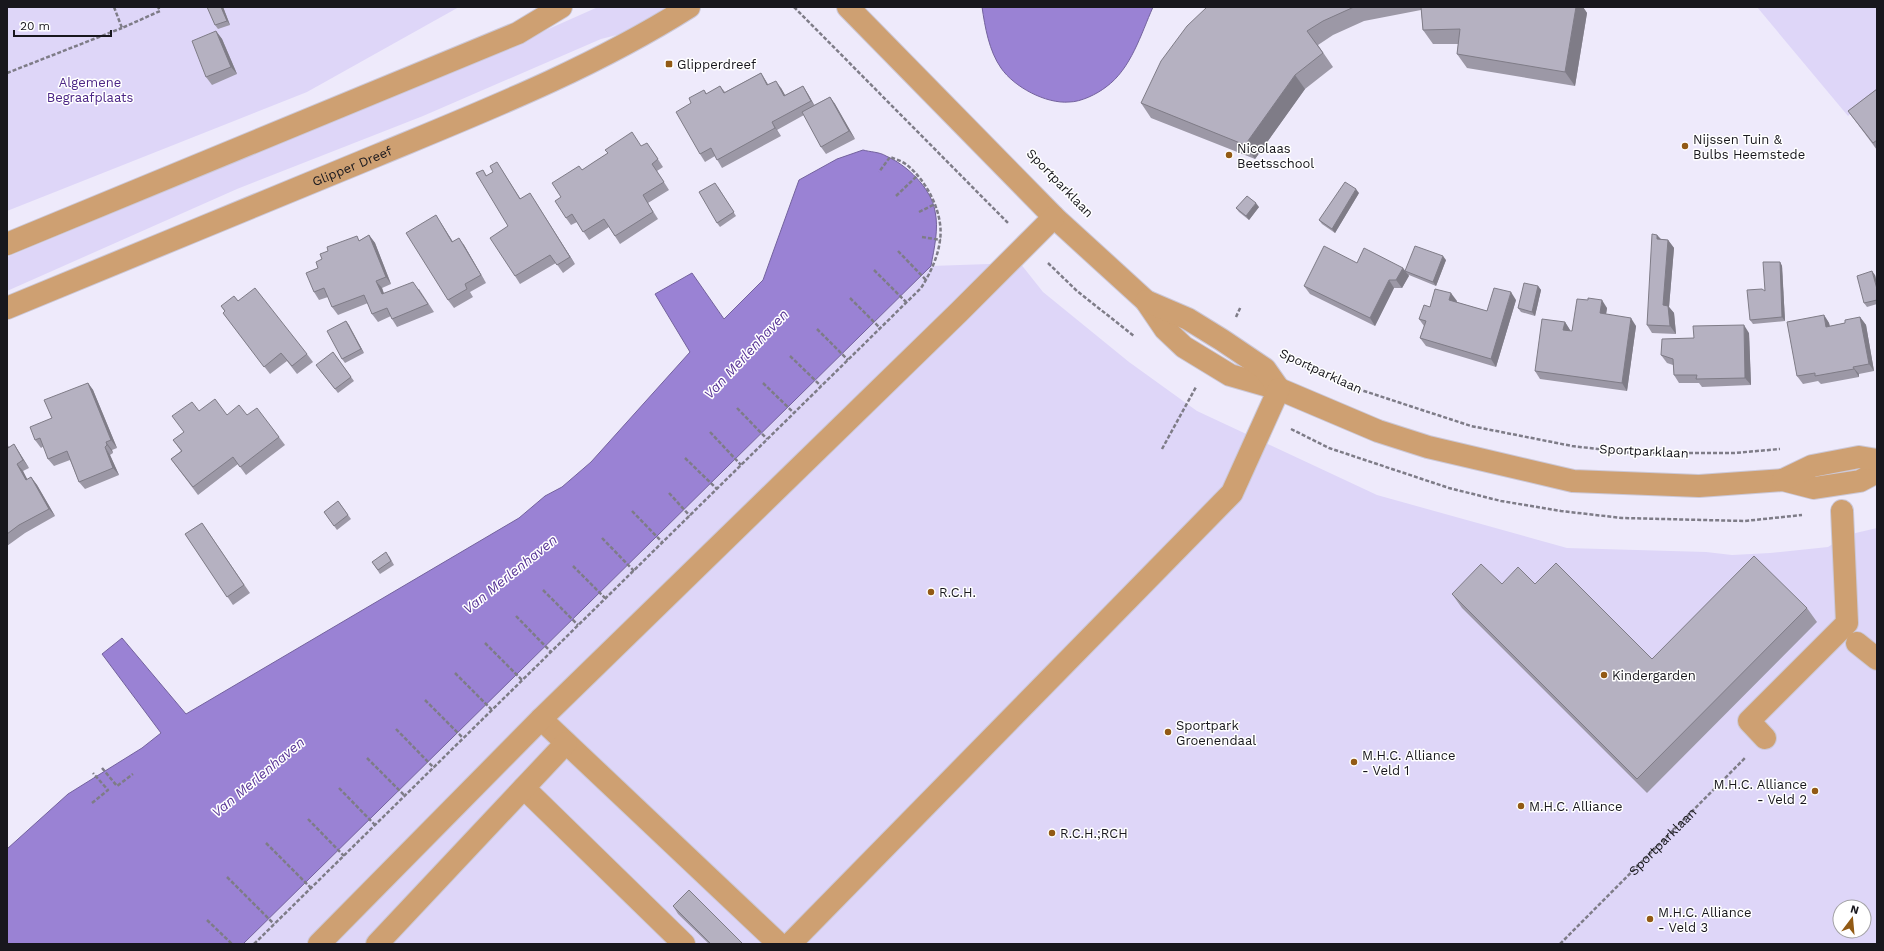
<svg xmlns="http://www.w3.org/2000/svg" width="1884" height="951" font-family="'Work Sans',sans-serif">
  <style>
    .green { fill: #ded6f8; fill-rule: evenodd }
    .water { fill: #9a82d4; stroke: #73629d }
    .lines { fill: none; stroke-linecap: round; stroke-linejoin: round }
    .minor-casing { stroke: #ccc8d7; stroke-width: 24 }
    .path { stroke: #7e7c87; stroke-width: 2.5; stroke-dasharray: 4 2; stroke-linecap: butt }
    .minor { stroke: #cea072; stroke-width: 22 }
    .wall { fill: #9c98a6 }
    .shaded-wall { fill: #7f7c87 }
    .building { fill: #b5b1c1; stroke: #7f7c87 }
    .poi-dot { fill: #925a14; stroke: #fff; stroke-width: 1.5 }
    .labels { text-anchor: middle; dominant-baseline: central; stroke-width: 3; stroke-linejoin: round; paint-order: stroke }
    .poi-label { font-size: 13px; fill: #18171d; stroke: #fff; text-anchor: start }
    .park-label { font-size: 13px; fill: #4c2686; stroke: #fff }
    .street-label { font-size: 13px; fill: #18171d; stroke: #fff }
    .water-label { font-size: 14px; font-style: italic; fill: #593697; stroke: #fff }
  </style>
  <rect width="100%" height="100%" fill="#eeeafb"/>
  <g class="green">
    <polygon points="7,7 459,7 307,92 7,211"/>
    <polygon points="598,7 675,7 629,32 601,39 423,116 237,189 7,291 7,257 438,78"/>
    <polygon points="1757,7 1877,7 1877,93 1848,116"/>
    <path d="M1020 263 1043 292 1129 362 1197 411 1377 495 1567 548 1706 552 1732 555 1770 553 1828 547 1847 535 1877 528V944H243L931 266ZM1840 907H1864V931H1840Z"/>
  </g>
  <g class="water">
    <path d="M982 7H1153C1141 34 1131 69 1106 87 1097 94 1081 102 1069 102 1046 104 1014 87 1001 68 989 51 985 27 982 7Z"/>
    <path d="M863 150C870 152 880 152 886 156 907 165 931 188 935 211 939 229 934 249 931 266L243 944H7V849L68 794 142 748 161 733 102 654 122 638 186 714 519 518 545 496 562 487 591 462 690 352 655 294 692 273 724 319 763 280 799 180 837 159Z"/>
  </g>
  <g class="lines">
    <g class="minor-casing">
      <g id="minor">
        <polyline points="848,7 1054,217 1146,301 1165,329 1184,347 1230,375 1279,389 1378,431 1428,447 1573,481 1699,486 1783,480 1814,488 1860,481 1877,472"/>
        <polyline points="7,244 518,33 561,7"/>
        <polyline points="1146,301 1188,319 1222,340 1265,369 1279,389"/>
        <path id="s2" d="M7 308C131 257 254 206 378 155 484 111 591 69 689 7"/>
        <polyline points="1783,480 1812,466 1859,457 1877,460"/>
        <polyline points="1857,643 1877,659"/>
        <polyline points="541,719 779,944"/>
        <polyline points="1765,738 1749,721 1847,623 1842,511"/>
        <polyline points="524,788 684,944"/>
        <polyline points="319,944 541,719 959,312 1054,217"/>
        <polyline points="377,944 566,743"/>
        <polyline points="790,944 1232,493 1279,389"/>
      </g>
    </g>
    <g class="path">
      <polyline points="114,7 122,28 160,11 158,7"/>
      <polyline points="794,7 1009,224"/>
      <polyline points="7,73 122,28"/>
      <polyline points="896,196 917,176"/>
      <polyline points="919,212 935,204"/>
      <polyline points="922,237 941,240"/>
      <polyline points="898,251 926,280"/>
      <polyline points="1048,263 1077,291 1134,336"/>
      <polyline points="874,270 906,302"/>
      <polyline points="850,298 880,328"/>
      <polyline points="1236,317 1241,306"/>
      <polyline points="817,329 848,360"/>
      <polyline points="790,356 821,386"/>
      <polyline points="1297,363 1364,391 1471,426 1572,446 1632,453"/>
      <polyline points="763,383 794,413"/>
      <polyline points="737,408 767,439"/>
      <polyline points="1291,429 1329,448 1449,488 1501,501 1561,511 1622,518 1745,521 1802,515"/>
      <polyline points="710,432 741,465"/>
      <polyline points="1162,449 1196,387"/>
      <polyline points="1641,453 1734,453 1780,449"/>
      <polyline points="685,458 717,489"/>
      <polyline points="669,493 690,516"/>
      <polyline points="632,511 662,542"/>
      <polyline points="602,538 634,571"/>
      <polyline points="573,566 605,598"/>
      <polyline points="543,590 578,625"/>
      <polyline points="516,616 551,652"/>
      <polyline points="485,643 522,680"/>
      <polyline points="455,673 492,710"/>
      <polyline points="425,700 463,738"/>
      <polyline points="396,729 434,768"/>
      <polyline points="367,758 405,796"/>
      <polyline points="102,768 117,786 133,774"/>
      <polyline points="339,788 375,825"/>
      <polyline points="92,803 108,790 93,773"/>
      <polyline points="308,819 344,856"/>
      <polyline points="266,843 311,888"/>
      <polyline points="227,877 274,924"/>
      <polyline points="207,920 232,944"/>
      <path d="M254 944 921 288C930 274 938 257 940 240 944 214 927 181 907 165 902 161 895 159 890 157L879 172"/>
      <path id="s1" d="M1560 944 1746 757"/>
    </g>
    <use href="#minor" class="minor"/>
  </g>
  <g class="wall">
    <polygon points="223,7 230,25 218,29 215,25"/>
    <polygon points="1207,7 1583,7 1587,13 1575,86 1467,68 1457,54 1458,44 1433,44 1423,30 1421,10 1364,21 1333,35 1318,45 1333,67 1305,89 1255,159 1151,118 1141,103"/>
    <polygon points="216,31 222,39 237,74 212,85 206,77"/>
    <polygon points="761,73 768,85 781,88 785,95 803,86 808,94 814,105 830,97 835,104 855,139 826,154 821,147 804,115 777,130 781,136 722,168 715,156 705,162 700,154 704,90 707,94 720,86 725,92"/>
    <polygon points="1877,89 1877,150 1848,111"/>
    <polygon points="642,146 652,150 663,167 657,171 669,190 648,203 658,219 620,244 609,227 589,240 577,222 571,225 566,218 561,197 582,170 608,153"/>
    <polygon points="483,170 487,176 502,170 520,198 535,201 575,264 563,273 556,263 520,284 515,276 508,226"/>
    <polygon points="718,187 736,216 720,227 717,223"/>
    <polygon points="1359,193 1335,233 1322,224 1319,220"/>
    <polygon points="1259,207 1249,220 1239,212 1236,208"/>
    <polygon points="441,223 453,242 464,245 486,283 470,292 473,297 454,308 448,300"/>
    <polygon points="369,235 375,243 391,284 382,288 384,294 419,289 434,312 397,327 392,319 391,316 378,322 372,314 368,303 338,315 332,307 328,297 319,300 314,292 318,268 360,240"/>
    <polygon points="1657,235 1661,239 1668,240 1674,248 1669,307 1674,313 1676,334 1652,333 1647,325"/>
    <polygon points="1446,260 1436,286 1409,275 1402,288 1394,288 1375,326 1310,294 1304,286 1357,263 1403,268 1405,271"/>
    <polygon points="1780,262 1782,266 1785,321 1753,324 1750,320"/>
    <polygon points="1875,275 1877,284 1877,304 1867,307 1864,303"/>
    <polygon points="1538,286 1541,290 1535,316 1521,312 1518,308"/>
    <polygon points="1516,300 1496,367 1426,346 1420,338 1424,326 1419,319 1430,307 1457,301 1456,302 1487,311"/>
    <polygon points="1588,300 1607,308 1606,314 1636,326 1627,391 1540,379 1535,371 1565,322 1570,330 1570,331 1572,331"/>
    <polygon points="238,301 307,354 313,362 297,374 287,361 270,374 223,313 225,312 221,306"/>
    <polygon points="1824,315 1829,323 1830,326 1845,323 1860,317 1866,325 1874,371 1859,374 1859,377 1821,384 1818,381 1803,384 1797,376"/>
    <polygon points="346,321 364,353 345,363 342,359"/>
    <polygon points="1749,333 1751,385 1702,387 1699,383 1679,383 1674,375 1673,365 1667,363 1661,355 1694,338"/>
    <polygon points="333,352 354,381 338,393 319,369"/>
    <polygon points="88,383 93,390 117,448 112,450 113,453 110,455 119,475 85,489 79,482 70,460 54,466 48,459 44,446 41,448 35,440 52,418"/>
    <polygon points="199,411 227,415 247,415 279,437 285,445 246,475 238,464 198,495 171,459 181,451 173,440 184,432"/>
    <polygon points="7,444 9,447 14,444 29,468 23,471 27,480 31,477 37,485 55,516 25,533 7,546"/>
    <polygon points="338,501 351,519 337,530 324,512"/>
    <polygon points="202,523 250,593 233,605 185,534"/>
    <polygon points="389,556 394,565 380,574 372,562"/>
    <polygon points="1502,584 1535,584 1652,659 1807,608 1817,622 1647,793 1462,608 1452,594"/>
    <polygon points="673,906 743,944 709,944 678,914"/>
  </g>
  <g class="shaded-wall">
    <polygon points="221,7 223,7 230,25 227,21"/>
    <polygon points="1576,7 1583,7 1587,13 1575,86 1565,72"/>
    <polygon points="216,31 222,39 237,74 231,67"/>
    <polygon points="761,73 766,81 773,93 767,85"/>
    <polygon points="1295,75 1305,89 1255,159 1245,145"/>
    <polygon points="776,81 781,88 790,104 784,96"/>
    <polygon points="803,86 808,94 816,108 811,101"/>
    <polygon points="830,97 835,104 855,139 849,131"/>
    <polygon points="772,122 777,130 781,136 775,128"/>
    <polygon points="1356,189 1359,193 1335,233 1332,229"/>
    <polygon points="530,193 535,201 575,264 570,257"/>
    <polygon points="1256,203 1259,207 1249,220 1246,216"/>
    <polygon points="436,215 441,223 458,250 452,242"/>
    <polygon points="369,235 375,243 391,284 386,277"/>
    <polygon points="1657,235 1663,242 1657,239"/>
    <polygon points="459,238 464,245 486,283 481,275"/>
    <polygon points="1668,240 1674,248 1669,307 1674,313 1676,334 1670,326 1663,305"/>
    <polygon points="1443,256 1446,260 1436,286 1433,282"/>
    <polygon points="1780,262 1782,266 1785,321 1782,317"/>
    <polygon points="1403,268 1409,276 1402,288 1396,280"/>
    <polygon points="1872,271 1875,275 1877,284 1877,289"/>
    <polygon points="1389,280 1394,288 1375,326 1370,318"/>
    <polygon points="376,281 382,288 387,302 382,294"/>
    <polygon points="1538,286 1541,290 1535,316 1532,312"/>
    <polygon points="1511,292 1516,300 1496,367 1491,359"/>
    <polygon points="1451,293 1457,301 1455,308 1449,300"/>
    <polygon points="1602,300 1607,308 1605,321 1600,313"/>
    <polygon points="1824,315 1829,323 1831,335 1826,327"/>
    <polygon points="1860,317 1866,325 1874,371 1869,364"/>
    <polygon points="1631,318 1636,326 1627,391 1622,383"/>
    <polygon points="346,321 349,325 364,353 361,349"/>
    <polygon points="1565,322 1570,330 1569,338 1563,330"/>
    <polygon points="1744,325 1749,333 1751,385 1745,378"/>
    <polygon points="1853,367 1859,374 1859,377 1854,369"/>
    <polygon points="88,383 93,390 117,448 111,440"/>
    <polygon points="106,442 112,450 113,453 107,445"/>
    <polygon points="14,444 29,468 23,460"/>
    <polygon points="105,447 110,455 119,475 113,468"/>
    <polygon points="17,464 23,471 32,488 26,480"/>
    <polygon points="31,477 37,485 55,516 49,509"/>
  </g>
  <g class="building">
    <polygon points="207,7 221,7 227,21 215,25"/>
    <polygon points="1207,7 1354,7 1323,21 1307,31 1323,53 1295,75 1245,145 1141,103 1161,61 1187,26"/>
    <polygon points="1421,7 1576,7 1565,72 1457,54 1460,29 1423,30"/>
    <polygon points="216,31 231,67 206,77 192,41"/>
    <polygon points="761,73 767,85 776,81 784,96 803,86 811,101 772,122 775,128 717,160 711,148 700,154 676,112 691,103 689,98 704,90 706,94 720,86 724,93"/>
    <polygon points="1877,89 1877,140 1873,143 1848,111"/>
    <polygon points="830,97 849,131 821,147 802,112"/>
    <polygon points="632,132 641,146 647,143 658,159 652,164 664,182 643,195 653,212 615,236 604,219 583,232 572,214 566,218 555,201 561,197 552,183 579,166 582,170 594,162 608,153 605,150"/>
    <polygon points="497,162 520,199 530,193 570,257 557,265 550,255 515,276 490,238 508,226 476,173 483,170 486,176 493,172 490,166"/>
    <polygon points="1345,182 1356,189 1332,229 1319,220"/>
    <polygon points="715,183 734,212 717,223 699,192"/>
    <polygon points="1247,196 1256,203 1246,216 1236,208"/>
    <polygon points="436,215 452,242 459,238 481,275 465,284 467,289 448,300 406,233"/>
    <polygon points="1652,234 1657,235 1657,239 1668,240 1663,305 1668,306 1670,326 1647,325"/>
    <polygon points="369,235 386,277 376,281 382,294 413,282 428,304 392,319 387,308 372,314 364,295 332,307 324,288 314,292 306,273 318,268 316,262 322,259 320,254 328,251 327,247 357,236 359,241"/>
    <polygon points="1324,246 1357,263 1364,248 1403,268 1396,280 1389,280 1370,318 1304,286"/>
    <polygon points="1415,246 1443,256 1433,282 1405,271"/>
    <polygon points="1763,262 1780,262 1782,317 1750,320 1747,290 1762,289 1765,291"/>
    <polygon points="1872,271 1877,289 1877,300 1864,303 1857,276"/>
    <polygon points="1524,283 1538,286 1532,312 1518,308"/>
    <polygon points="255,288 307,354 292,366 281,353 264,367 223,313 225,311 221,306 234,296 238,301"/>
    <polygon points="1494,288 1511,292 1491,359 1420,338 1426,321 1419,319 1424,305 1430,307 1435,289 1451,293 1449,300 1487,311"/>
    <polygon points="1588,298 1602,300 1600,313 1631,318 1622,383 1535,371 1542,319 1565,322 1563,330 1572,331 1577,299 1588,300"/>
    <polygon points="1824,315 1826,327 1845,323 1845,320 1860,317 1869,364 1853,367 1854,369 1815,376 1815,373 1797,376 1787,322"/>
    <polygon points="346,321 361,349 342,359 327,331"/>
    <polygon points="1744,325 1745,378 1696,379 1697,375 1674,375 1673,359 1661,355 1662,339 1694,338 1693,326"/>
    <polygon points="333,352 351,377 335,389 316,365"/>
    <polygon points="88,383 111,440 106,442 107,445 105,447 113,468 79,482 67,451 48,459 40,438 35,440 30,427 52,418 44,400"/>
    <polygon points="215,399 227,415 239,405 247,415 257,408 279,437 240,467 233,457 193,487 171,459 182,451 173,440 184,432 172,416 192,402 199,411"/>
    <polygon points="14,444 23,460 17,464 26,480 31,477 49,509 19,525 7,534 7,446 8,448"/>
    <polygon points="338,501 348,515 334,526 324,512"/>
    <polygon points="202,523 244,585 227,597 185,534"/>
    <polygon points="386,552 391,561 378,570 372,562"/>
    <polygon points="1754,556 1807,608 1637,779 1452,594 1481,564 1502,584 1518,567 1535,584 1556,563 1652,659"/>
    <polygon points="689,890 743,944 711,944 673,906"/>
  </g>
  <g class="poi-dot">
    <rect x="665" y="60" width="8" height="8" rx="2"/>
    <circle cx="1685" cy="146" r="4"/>
    <circle cx="1229" cy="155" r="4"/>
    <circle cx="931" cy="592" r="4"/>
    <circle cx="1604" cy="675" r="4"/>
    <circle cx="1168" cy="732" r="4"/>
    <circle cx="1354" cy="762" r="4"/>
    <circle cx="1815" cy="791" r="4"/>
    <circle cx="1521" cy="806" r="4"/>
    <circle cx="1052" cy="833" r="4"/>
    <circle cx="1650" cy="919" r="4"/>
  </g>
  <g class="labels">
    <g class="poi-label">
      <text x="677" y="64">Glipperdreef</text>
      <text x="1693" y="139">Nijssen Tuin &amp;<tspan x="1693" dy="15">Bulbs Heemstede</tspan></text>
      <text x="1237" y="148">Nicolaas<tspan x="1237" dy="15">Beetsschool</tspan></text>
      <text x="939" y="592">R.C.H.</text>
      <text x="1612" y="675">Kindergarden</text>
      <text x="1176" y="725">Sportpark<tspan x="1176" dy="15">Groenendaal</tspan></text>
      <text x="1362" y="755">M.H.C. Alliance<tspan x="1362" dy="15">- Veld 1</tspan></text>
      <text x="1807" y="784" text-anchor="end">M.H.C. Alliance<tspan x="1807" dy="15">- Veld 2</tspan></text>
      <text x="1529" y="806">M.H.C. Alliance</text>
      <text x="1060" y="833">R.C.H.;RCH</text>
      <text x="1658" y="912">M.H.C. Alliance<tspan x="1658" dy="15">- Veld 3</tspan></text>
    </g>
    <g class="park-label">
      <text x="90" y="82">Algemene<tspan x="90" dy="15">Begraafplaats</tspan></text>
    </g>
    <g class="street-label">
      <text stroke="none"><textPath href="#s2" startOffset="373">Glipper Dreef</textPath></text>
      <text transform="translate(1060 183) rotate(46)">Sportparklaan</text>
      <text transform="translate(1321 371) rotate(25)">Sportparklaan</text>
      <text transform="translate(1644 451) rotate(3)">Sportparklaan</text>
      <text stroke="none"><textPath href="#s1" startOffset="145">Sportparklaan</textPath></text>
    </g>
    <g class="water-label">
      <text transform="translate(746 354) rotate(-47)">Van Merlenhaven</text>
      <text transform="translate(510 574) rotate(-39)">Van Merlenhaven</text>
      <text transform="translate(258 777) rotate(-40)">Van Merlenhaven</text>
    </g>
  </g>
  <rect width="1884" height="951" fill="none" stroke="#18171d" stroke-width="16"/>
  <g transform="translate(1852 919) rotate(16)"><circle r="19" fill="#ffffff" stroke="#a3a2a5"/>
  <path d="M0-3L7 15L0 10L-7 15Z" fill="#925a14"/>
  <text y="-6" font-size="11" font-weight="bold" text-anchor="middle" fill="#18171d">N</text>
  </g>
  <path d="M14 30v6h97v-6" fill="none" stroke="#18171d" stroke-width="2"/>
  <text x="20" y="30" font-size="12" fill="#18171d" stroke="#ffffff" stroke-width="3" paint-order="stroke">20 m</text>
</svg>
